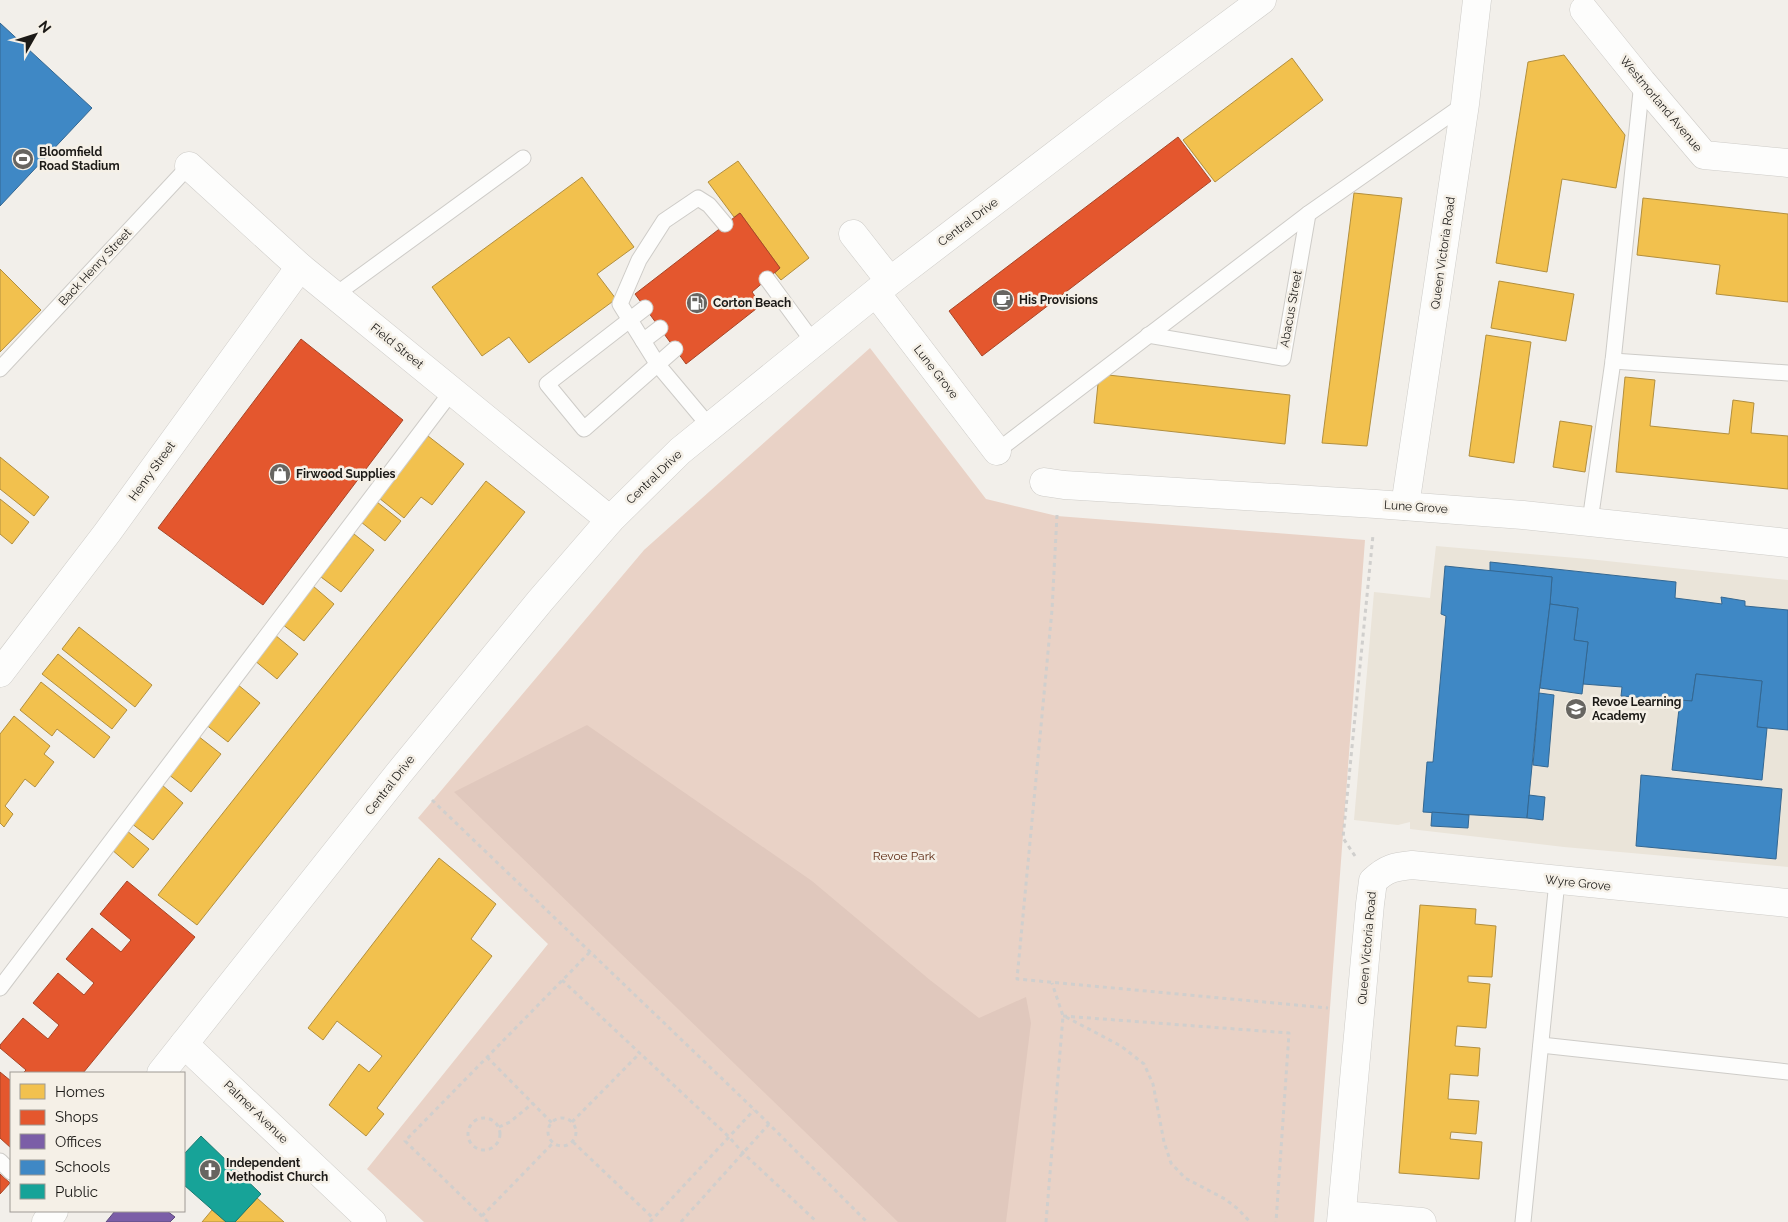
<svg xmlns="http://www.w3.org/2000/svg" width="1788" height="1222" font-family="Raleway,sans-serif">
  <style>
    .built { fill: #eae4d9 }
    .green { fill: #e9d2c6 }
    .forest { fill: #e0c8bd }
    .homes { fill: #f2c14e; stroke: #b28f3e }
    .shops { fill: #e4572e; stroke: #a84527 }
    .offices { fill: #7b5ea7; stroke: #5e4a7c }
    .schools { fill: #3f88c5; stroke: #346791 }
    .public { fill: #17a398; stroke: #187a71 }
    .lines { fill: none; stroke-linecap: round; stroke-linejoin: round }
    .lane-casing { stroke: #ceccc8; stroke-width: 17 }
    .street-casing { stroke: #ceccc8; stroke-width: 29 }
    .primary-casing { stroke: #ceccc8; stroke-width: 29 }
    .path { stroke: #d0cfcd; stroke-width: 3; stroke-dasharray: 4 4; stroke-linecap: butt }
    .lane { stroke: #fdfdfc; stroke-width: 15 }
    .street { stroke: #fdfdfc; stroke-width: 28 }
    .primary { stroke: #fdfdfc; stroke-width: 28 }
    .labels { text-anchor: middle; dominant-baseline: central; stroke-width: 5; stroke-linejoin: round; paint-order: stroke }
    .street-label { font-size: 12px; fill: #1c1a17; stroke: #f5f0e7 }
    .poi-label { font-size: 12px; font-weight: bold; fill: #1c1a17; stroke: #f5f0e7; text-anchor: start }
    .park-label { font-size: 12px; fill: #5c2912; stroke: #f5f0e7 }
  </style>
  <rect width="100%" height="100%" fill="#f2efea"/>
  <polygon class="built" points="1436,546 1588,559 1788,580 1788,867 1564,847 1410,829 1410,822 1398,825 1354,820 1374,592 1430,598"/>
  <polygon class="green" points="870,348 986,499 1057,516 1365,540 1314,1222 424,1222 367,1169 548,944 418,818 644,550"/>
  <polygon class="forest" points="587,725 812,881 930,980 979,1018 1026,997 1031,1023 1006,1222 898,1222 454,792"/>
  <g class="homes">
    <polygon points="1564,55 1625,135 1616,188 1562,179 1547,272 1496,263 1528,62"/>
    <polygon points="1292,58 1323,100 1215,182 1183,140"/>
    <polygon points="738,161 809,258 781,280 775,273 780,268 740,213 734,217 708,182"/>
    <polygon points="582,177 634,247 597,274 616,299 529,363 509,337 482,356 432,287"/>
    <polygon points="1354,193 1402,198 1367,446 1322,443"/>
    <polygon points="1643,198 1788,214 1788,302 1716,294 1720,265 1637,255"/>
    <polygon points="0,269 41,310 0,352"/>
    <polygon points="1499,281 1574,294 1566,341 1491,328"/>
    <polygon points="1486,335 1531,342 1514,463 1469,456"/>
    <polygon points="1099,374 1290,395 1285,444 1094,423"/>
    <polygon points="1625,377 1655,380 1650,426 1729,434 1733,400 1754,403 1751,433 1788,436 1788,489 1616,472"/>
    <polygon points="1560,421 1592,426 1585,472 1553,467"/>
    <polygon points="428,436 464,464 432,505 421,497 404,518 379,498"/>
    <polygon points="0,457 49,497 34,516 0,489"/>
    <polygon points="486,481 525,512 197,925 158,895"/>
    <polygon points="0,499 29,522 12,544 0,534"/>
    <polygon points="377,502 401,521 385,541 361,522"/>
    <polygon points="354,534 374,550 341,592 321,577"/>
    <polygon points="313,586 334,604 304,641 282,624"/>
    <polygon points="79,627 152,685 135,707 62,649"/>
    <polygon points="275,635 298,654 277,679 254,660"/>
    <polygon points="58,654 127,710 112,729 42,674"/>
    <polygon points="41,682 110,737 94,758 57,729 52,736 20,710"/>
    <polygon points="237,684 260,703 228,742 205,724"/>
    <polygon points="14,716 50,746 44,754 54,762 35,787 25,779 5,806 13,814 4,827 0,823 0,734"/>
    <polygon points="198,736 221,754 191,792 168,774"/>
    <polygon points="162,785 183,803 153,840 131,823"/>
    <polygon points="126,830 149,849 133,868 111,849"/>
    <polygon points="439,858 496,904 471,939 492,956 377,1108 384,1114 366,1136 329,1105 359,1064 369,1072 382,1056 337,1021 323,1040 308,1028"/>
    <polygon points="1420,905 1476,909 1475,924 1496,926 1492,977 1468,976 1468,982 1490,984 1486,1028 1457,1026 1455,1046 1480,1048 1478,1076 1450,1074 1448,1099 1479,1101 1476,1134 1451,1132 1450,1139 1482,1142 1479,1179 1399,1173"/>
    <polygon points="257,1198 284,1222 235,1222"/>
    <polygon points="212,1210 226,1222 202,1222"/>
  </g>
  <g class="shops">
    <polygon points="1178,137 1211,181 982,356 949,311"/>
    <polygon points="740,213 780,268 752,292 761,305 686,364 635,294"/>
    <polygon points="301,339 403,420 263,605 158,528"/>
    <polygon points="127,881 195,937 83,1073 23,1073 26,1070 0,1048 0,1045 23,1018 48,1039 59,1025 33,1003 58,973 84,995 94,983 66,959 92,928 121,952 131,940 100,914"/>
    <polygon points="0,1072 11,1081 11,1148 0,1138"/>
    <polygon points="0,1174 10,1183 0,1194"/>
  </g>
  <polygon class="offices" points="115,1211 167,1211 175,1217 170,1222 106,1222"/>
  <g class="schools">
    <polygon points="0,23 92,108 0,206"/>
    <polygon points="1490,562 1676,582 1675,598 1722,604 1721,597 1745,601 1745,606 1788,610 1788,730 1757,727 1762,681 1696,674 1692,701 1621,696 1622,687 1583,684 1588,642 1574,640 1578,608 1550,604 1552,577 1490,571"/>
    <polygon points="1445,566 1552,577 1550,604 1539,693 1527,818 1423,812 1427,762 1433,762 1446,616 1441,614"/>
    <polygon points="1550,604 1578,608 1574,640 1588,642 1582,694 1540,688"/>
    <polygon points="1696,674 1762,681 1757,727 1767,728 1762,780 1672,770 1680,700 1692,701"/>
    <polygon points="1539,693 1554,695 1548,767 1533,765"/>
    <polygon points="1641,775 1782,789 1776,859 1636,846"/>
    <polygon points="1529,795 1545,797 1543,820 1527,818"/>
    <polygon points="1432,812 1469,815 1468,828 1431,826"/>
  </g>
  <polygon class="public" points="201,1136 261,1194 235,1222 226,1222 184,1185 184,1154"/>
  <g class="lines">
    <g class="lane-casing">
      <g id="lane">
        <polyline points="767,279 814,343"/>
        <polyline points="335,295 523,158"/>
        <polyline points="645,308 547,384 584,429 675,349"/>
        <polyline points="1148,335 1283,358 1308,214"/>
        <polyline points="643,341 660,328"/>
        <polyline points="1613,361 1788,373"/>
        <polyline points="0,369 189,166"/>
        <polyline points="710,427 658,365 620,304 639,260 664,221 698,198 709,205 725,224"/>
        <polyline points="997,451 1308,214 1465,104"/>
        <polyline points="1590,521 1613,361 1642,82"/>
        <polyline points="0,988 452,391"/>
        <polyline points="1541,1045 1788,1072"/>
        <polyline points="0,1161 11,1172"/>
        <polyline points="1523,1222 1557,881"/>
      </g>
    </g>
    <g class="street-casing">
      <g id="street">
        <polyline points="1584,10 1642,82 1704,155 1788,163"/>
        <polyline points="189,166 300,267 610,520"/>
        <polyline points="853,234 890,281"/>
        <polyline points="876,293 997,451"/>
        <polyline points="1044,482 1064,485 1376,504 1523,515 1788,543"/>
        <polyline points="1405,506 1465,104 1477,0"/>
        <polyline points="0,673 107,533 300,267"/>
        <polyline points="184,1044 372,1222"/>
        <polyline points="1342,1215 1422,1222"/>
        <path d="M1341 1222 1370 904 1373 881C1387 868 1394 867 1412 865L1788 903"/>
      </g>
    </g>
    <g class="primary-casing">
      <g id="primary">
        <polyline points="161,1073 399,773 540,601 610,520 680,451 890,281 1114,110 1262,0"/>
        <polyline points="46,1222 54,1211"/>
      </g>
    </g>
    <g class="path">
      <polyline points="1057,515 1052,610 1017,979 1328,1008"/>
      <polyline points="432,800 763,1118 867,1222"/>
      <polyline points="1355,856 1343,838 1373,535"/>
      <polyline points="562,980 729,1137 743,1153 817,1222"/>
      <polyline points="1063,1016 1289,1033 1276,1222"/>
      <polyline points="1066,1017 1121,1046 1144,1064 1153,1084 1164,1142 1171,1163 1185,1178 1225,1199 1238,1209 1250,1222"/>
      <polyline points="487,1057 552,1123"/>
      <circle cx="562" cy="1132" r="14"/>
      <circle cx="484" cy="1134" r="16"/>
      <polyline points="572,1122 640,1053"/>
      <polyline points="499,1127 510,1122 533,1103"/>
      <polyline points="573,1142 653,1218"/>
      <polyline points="482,1216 553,1143"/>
      <polyline points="488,1222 405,1141 590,952"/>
      <polyline points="650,1222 754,1110"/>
      <polyline points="681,1222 769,1124"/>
      <polyline points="1046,1222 1063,1016 1052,983"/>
    </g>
    <use href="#lane" class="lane"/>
    <use href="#street" class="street"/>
    <use href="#primary" class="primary"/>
  </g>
  <defs>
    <g id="stadium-disc" transform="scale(1.125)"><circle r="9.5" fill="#676561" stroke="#f5f0e7"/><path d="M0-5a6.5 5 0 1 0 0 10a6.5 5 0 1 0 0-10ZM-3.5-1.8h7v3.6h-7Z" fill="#fff"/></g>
    <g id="cafe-disc" transform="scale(1.125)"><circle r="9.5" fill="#676561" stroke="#f5f0e7"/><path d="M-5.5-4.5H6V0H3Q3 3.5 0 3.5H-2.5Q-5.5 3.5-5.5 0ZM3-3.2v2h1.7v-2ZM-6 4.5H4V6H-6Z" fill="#fff"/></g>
    <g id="fuel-disc" transform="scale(1.125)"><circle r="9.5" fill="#676561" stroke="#f5f0e7"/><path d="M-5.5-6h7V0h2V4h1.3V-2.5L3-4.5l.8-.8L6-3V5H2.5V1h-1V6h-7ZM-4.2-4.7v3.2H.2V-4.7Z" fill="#fff"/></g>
    <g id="shop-disc" transform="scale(1.125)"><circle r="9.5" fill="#676561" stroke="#f5f0e7"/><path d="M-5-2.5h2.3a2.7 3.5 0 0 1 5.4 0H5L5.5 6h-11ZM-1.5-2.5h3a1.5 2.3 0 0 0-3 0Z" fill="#fff"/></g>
    <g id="school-disc" transform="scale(1.125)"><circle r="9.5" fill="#676561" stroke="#f5f0e7"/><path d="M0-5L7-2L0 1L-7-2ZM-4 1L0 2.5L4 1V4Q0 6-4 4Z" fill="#fff"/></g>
    <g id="church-disc" transform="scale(1.125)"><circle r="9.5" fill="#676561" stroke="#f5f0e7"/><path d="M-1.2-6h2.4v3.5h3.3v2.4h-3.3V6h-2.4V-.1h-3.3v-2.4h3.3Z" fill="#fff"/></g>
  </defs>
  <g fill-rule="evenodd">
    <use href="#stadium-disc" x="23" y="159"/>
    <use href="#cafe-disc" x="1003" y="300"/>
    <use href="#fuel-disc" x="697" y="303"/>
    <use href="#shop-disc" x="280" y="474"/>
    <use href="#school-disc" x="1576" y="709"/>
    <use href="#church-disc" x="210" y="1170"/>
  </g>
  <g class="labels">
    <g class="street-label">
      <text transform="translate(1661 104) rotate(50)">Westmorland Avenue</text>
      <text transform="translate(968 222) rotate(-37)">Central Drive</text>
      <text transform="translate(1443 253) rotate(-82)">Queen Victoria Road</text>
      <text transform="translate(95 267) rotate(-47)">Back Henry Street</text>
      <text transform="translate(1291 309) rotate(-80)">Abacus Street</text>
      <text transform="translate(397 346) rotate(39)">Field Street</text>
      <text transform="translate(936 372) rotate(52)">Lune Grove</text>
      <text transform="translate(152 471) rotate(-54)">Henry Street</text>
      <text transform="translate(654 477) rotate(-44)">Central Drive</text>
      <text transform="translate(1416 507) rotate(4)">Lune Grove</text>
      <text transform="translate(390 785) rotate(-52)">Central Drive</text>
      <text transform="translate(1578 883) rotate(6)">Wyre Grove</text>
      <text transform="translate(1367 948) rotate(-85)">Queen Victoria Road</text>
      <text transform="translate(256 1112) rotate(44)">Palmer Avenue</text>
    </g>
    <g class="poi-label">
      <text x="39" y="152">Bloomfield<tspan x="39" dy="14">Road Stadium</tspan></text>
      <text x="1019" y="300">His Provisions</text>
      <text x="713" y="303">Corton Beach</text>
      <text x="296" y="474">Firwood Supplies</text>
      <text x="1592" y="702">Revoe Learning<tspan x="1592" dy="14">Academy</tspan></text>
      <text x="226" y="1163">Independent<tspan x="226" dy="14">Methodist Church</tspan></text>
    </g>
    <g class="park-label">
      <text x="904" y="856">Revoe Park</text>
    </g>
  </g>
  <rect x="10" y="1072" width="175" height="140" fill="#f5f0e7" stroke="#9e9a94"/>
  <rect x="20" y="1084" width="25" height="15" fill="#f2c14e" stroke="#9e9a94"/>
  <text x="55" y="1097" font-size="15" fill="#1c1a17">Homes</text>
  <rect x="20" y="1110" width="25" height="15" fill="#e4572e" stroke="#9e9a94"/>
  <text x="55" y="1122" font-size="15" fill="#1c1a17">Shops</text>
  <rect x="20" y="1134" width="25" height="15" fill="#7b5ea7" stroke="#9e9a94"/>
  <text x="55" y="1147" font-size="15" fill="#1c1a17">Offices</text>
  <rect x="20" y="1160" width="25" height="15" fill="#3f88c5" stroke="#9e9a94"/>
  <text x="55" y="1172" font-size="15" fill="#1c1a17">Schools</text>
  <rect x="20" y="1184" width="25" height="15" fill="#17a398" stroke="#9e9a94"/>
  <text x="55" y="1197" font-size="15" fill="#1c1a17">Public</text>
  <g transform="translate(35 35) rotate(51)" stroke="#f5f0e7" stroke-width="4" paint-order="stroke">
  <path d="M0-4L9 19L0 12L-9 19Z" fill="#1c1a17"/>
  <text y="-8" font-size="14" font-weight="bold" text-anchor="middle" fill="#1c1a17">N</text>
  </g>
</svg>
